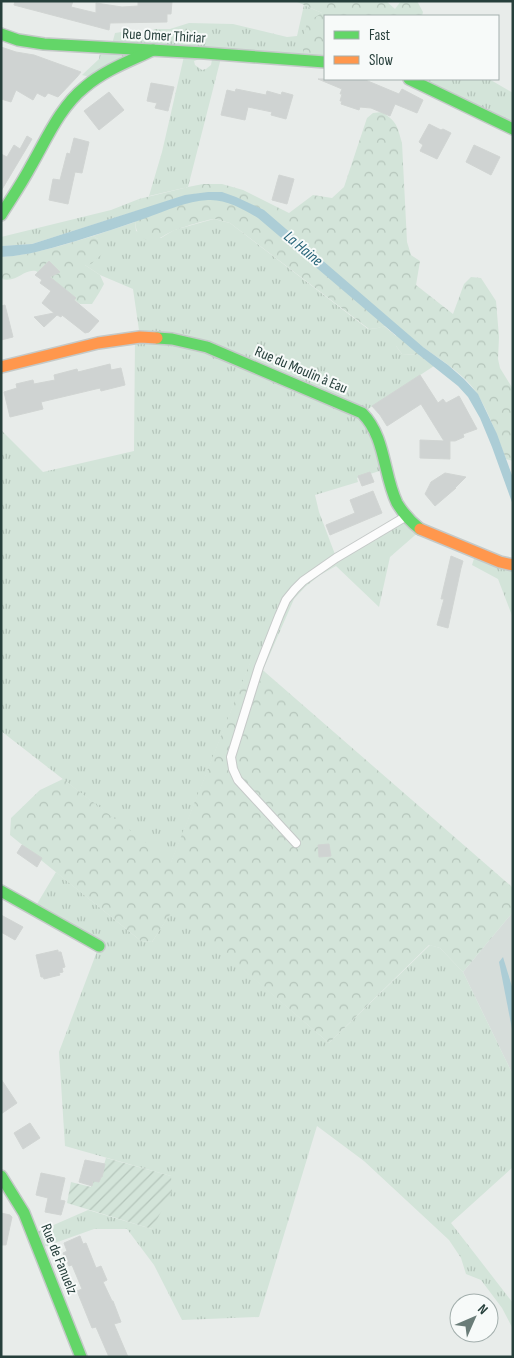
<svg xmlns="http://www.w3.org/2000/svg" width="514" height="1358" font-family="'Sofia Sans Condensed',sans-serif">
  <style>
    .built { fill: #d6ddda }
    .grass { fill: url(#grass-tufts); fill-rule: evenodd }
    .forest { fill: url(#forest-crowns) }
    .garden { fill: url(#garden-furrows) }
    .water { fill: #accdd6 }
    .building { fill: #cfd3d2; stroke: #d1d5d3 }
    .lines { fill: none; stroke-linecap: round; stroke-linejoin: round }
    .lane-casing { stroke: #c5c9c8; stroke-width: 10 }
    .fast-casing { stroke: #c4c9c8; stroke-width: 14 }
    .slow-casing { stroke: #c4c9c8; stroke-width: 14 }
    .lane { stroke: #fcfcfc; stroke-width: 8 }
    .fast { stroke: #63d668; stroke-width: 11 }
    .slow { stroke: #ff974d; stroke-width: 11 }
    .labels { text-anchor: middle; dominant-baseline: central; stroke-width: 4; stroke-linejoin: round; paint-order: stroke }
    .street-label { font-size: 15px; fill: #263f3b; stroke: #f7faf9 }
    .water-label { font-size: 16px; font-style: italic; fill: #246277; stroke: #f7faf9 }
  </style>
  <defs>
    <pattern id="grass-tufts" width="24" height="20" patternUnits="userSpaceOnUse" patternTransform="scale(1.25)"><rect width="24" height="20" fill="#d3e4d9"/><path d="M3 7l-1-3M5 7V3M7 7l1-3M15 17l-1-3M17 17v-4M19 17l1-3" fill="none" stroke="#b5c5bb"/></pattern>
    <pattern id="forest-crowns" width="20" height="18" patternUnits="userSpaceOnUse" patternTransform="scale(1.25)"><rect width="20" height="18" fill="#d3e4d9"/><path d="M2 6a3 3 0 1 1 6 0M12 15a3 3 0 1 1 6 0" fill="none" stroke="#b5c5bb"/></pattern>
    <pattern id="garden-furrows" width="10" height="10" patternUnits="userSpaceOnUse" patternTransform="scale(1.25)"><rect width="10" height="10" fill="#d3e4d9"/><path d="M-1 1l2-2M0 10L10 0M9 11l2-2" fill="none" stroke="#b5c5bb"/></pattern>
  </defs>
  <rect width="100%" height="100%" fill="#e8ecea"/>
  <polygon class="built" points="513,912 513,1075 463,972"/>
  <g class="grass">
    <path d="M304 5 322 13 303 60 222 54 188 187 149 196 162 152 185 52 153 50 97 79 82 75 99 59 101 47 111 48 115 33 128 31 151 34 154 29H170L189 23 233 24 287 37 297 36ZM213 54 211 65 206 69 202 70 195 65 194 61Z"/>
    <polygon points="409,79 489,79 513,93 513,129"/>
    <polygon points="139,199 136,211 32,244 1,246 1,237 111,210"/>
    <polygon points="214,219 230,223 368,329 378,328 384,326 396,336 396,346 402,354 419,355 434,366 362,413 386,469 357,478 358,482 315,495 319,512 336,557 405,517 421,530 390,557 379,607 336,566 320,575 305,587 294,599 263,670 251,661 171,863 1,731 1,432 2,431 43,472 134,451 135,338 140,337 133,289 100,275 85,265 98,239 93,236 135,222 136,231 161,238 174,230"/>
    <polygon points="476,552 513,565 513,618 498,579 472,565"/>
    <polygon points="56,872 141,941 152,942 173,909 329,1043 430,945 440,948 463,972 513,1075 513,1167 451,1223 513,1303 513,1329 502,1308 481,1280 466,1274 461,1258 449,1240 364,1161 317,1126 259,1317 182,1320 154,1265 127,1229 94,1229 38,1249 33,1234 88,1210 152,1229 171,1176 65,1146 59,1052 99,946 34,909"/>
  </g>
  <g class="forest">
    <polygon points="295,1 386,1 395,9 401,1 417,1 423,12 422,16 325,16 325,62 303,60 303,40 307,22 322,13"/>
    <path d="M382 112C397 122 397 125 402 143L407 242 411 255 420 261 416 285 453 314 464 284 471 277 481 278 496 301 499 337 498 359 500 368 513 389V461L506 459C498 438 490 415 478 395 466 375 442 361 423 347L419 355 402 354 396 346V335L385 326 378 328 369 329 230 223C225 222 220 220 215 219 208 219 180 228 173 231 165 234 157 242 148 240 131 237 134 211 139 199L188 187 203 184H222L243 190 289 213 313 195 332 198 344 187 367 118 373 113Z"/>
    <path d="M93 236 98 239 102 254 91 264 85 265 100 275 104 284 99 293 92 304H80L36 271C22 269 19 283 1 279V257C33 255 63 245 93 236Z"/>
    <polygon points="251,660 511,886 513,889 513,912 463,972 440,948 429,945 329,1043 173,910 152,942 141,941 10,835 11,818 40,790 63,779 171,862"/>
  </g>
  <polygon class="garden" points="106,1158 171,1176 172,1191 152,1229 67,1203 71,1182 91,1187 94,1177 100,1178"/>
  <g class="water">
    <path d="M208 192H222L236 197 264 210 423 347 448 365 464 379 478 394 497 434 513 478V505L492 447 480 418 468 397 458 386 419 355 258 218C243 209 226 199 208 200 187 201 165 211 146 218 123 226 99 234 76 241 51 248 27 256 1 257V246L32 244 185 195Z"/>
    <polygon points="503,957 513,990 513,1034 499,962"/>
  </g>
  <g class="building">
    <polygon points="15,1 73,1 71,7 96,13 96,3 122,7 138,6 138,2 172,1 171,14 167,14 167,22 110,23 109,30 14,5"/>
    <polygon points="1,47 16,52 34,55 81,72 77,77 58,97 48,93 45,97 37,93 33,100 16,90 11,102 1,99"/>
    <polygon points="318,79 363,79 399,94 402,89 423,100 417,113 395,104 390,116 371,108 360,107 359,110 341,104 342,101 340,101 342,94 340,94 342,89"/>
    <polygon points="151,83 174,87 168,111 155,108 157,103 147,101"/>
    <polygon points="236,89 266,95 267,91 281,95 282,92 293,95 286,119 271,115 272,112 248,107 245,120 221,115 227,90 235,92"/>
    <polygon points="109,92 124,110 99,130 84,111"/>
    <polygon points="429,124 441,130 443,129 451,133 437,159 420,151 423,145 419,142"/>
    <polygon points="27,136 32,139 1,191 1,154 7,157 14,145 20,149"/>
    <polygon points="74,138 89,142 82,173 75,172 68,204 49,200 53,179 60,180 67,153 70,154"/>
    <polygon points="474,145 500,157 491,175 466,162"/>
    <polygon points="279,175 294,179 287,204 272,200"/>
    <polygon points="49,261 60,272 50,277 76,298 74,300 99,321 89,332 85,333 62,315 61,317 57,315 44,327 34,317 54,313 42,303 51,291 40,283 42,280 35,275"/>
    <polygon points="5,305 13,337 1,340 1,306"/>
    <polygon points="110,364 111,370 121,368 125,385 101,391 100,388 41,402 43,409 10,417 4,392 17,388 16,384 33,380 34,384 55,380 54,375 77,369 78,372"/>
    <polygon points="420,375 438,403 443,399 446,403 459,396 477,429 463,434 464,437 455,441 450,441 450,459 420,458 420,440 444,441 421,404 387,426 380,415 372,406"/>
    <polygon points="370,472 374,482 362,486 358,476"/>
    <polygon points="445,473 466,477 455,488 456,488 435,506 425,494 431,482"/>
    <polygon points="373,491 382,513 330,535 326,525 355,513 350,500"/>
    <polygon points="451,556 463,561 461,568 448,628 437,625 444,599 441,599"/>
    <polygon points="329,844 331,856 319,857 318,845"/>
    <polygon points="22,845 42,858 37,867 17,853"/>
    <polygon points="1,915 23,927 15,940 1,932"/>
    <polygon points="58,950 58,952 61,952 65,967 62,968 63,972 59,973 60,975 44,979 43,977 41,977 36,955"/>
    <polygon points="1,1079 17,1103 1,1114"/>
    <polygon points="30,1123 40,1138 23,1149 14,1133"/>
    <polygon points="85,1160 105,1164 102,1177 101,1177 99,1182 93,1181 92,1186 79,1182"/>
    <polygon points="41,1173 65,1178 60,1200 65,1201 61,1215 45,1212 48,1198 36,1195"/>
    <polygon points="1,1213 10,1215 12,1217 6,1245 1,1245"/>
    <polygon points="80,1236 83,1244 86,1243 96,1268 101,1266 107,1280 103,1282 112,1301 113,1301 121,1322 114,1324 128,1357 109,1357 96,1327 92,1328 77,1291 82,1289 72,1265 69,1266 63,1253 67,1251 64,1243"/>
  </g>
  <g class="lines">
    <g class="lane-casing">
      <polyline id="lane" points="296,843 238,780 233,769 231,757 259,667 279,616 286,600 295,589 303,581 336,558 405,517"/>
    </g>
    <g class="fast-casing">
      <g id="fast">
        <polyline points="1,34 18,40 44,44 204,53 325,62"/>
        <polyline points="409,79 513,129"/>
        <path d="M1 215C11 199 22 183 31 166 47 138 60 107 85 87 105 70 130 61 153 50"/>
        <path d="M157 338 172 339 207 347 362 413C386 437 383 474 397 503 403 513 411 522 420 529"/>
        <polyline points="1,891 99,946"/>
        <polyline points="1,1176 24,1213 81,1357"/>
      </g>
    </g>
    <g class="slow-casing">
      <g id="slow">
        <polyline points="1,367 98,343 140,337 157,338"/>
        <polyline points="420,529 500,562 513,565"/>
      </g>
    </g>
    <use href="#lane" class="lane"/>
    <use href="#fast" class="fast"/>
    <use href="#slow" class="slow"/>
  </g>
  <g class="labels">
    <g class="street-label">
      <text transform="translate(164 36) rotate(3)">Rue Omer Thiriar</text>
      <text transform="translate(301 370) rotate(23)">Rue du Moulin à Eau</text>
      <text transform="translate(59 1259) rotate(68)">Rue de Fanuelz</text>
    </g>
    <g class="water-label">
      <text transform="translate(303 249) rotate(40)">La Haine</text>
    </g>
  </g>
  <rect width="514" height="1358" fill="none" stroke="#263f3b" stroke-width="5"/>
  <rect x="324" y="15" width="175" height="65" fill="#f7faf9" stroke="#a3afad"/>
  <rect x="334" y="31" width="25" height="8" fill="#63d668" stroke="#a3afad"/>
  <text x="369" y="40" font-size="15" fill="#263f3b">Fast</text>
  <rect x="334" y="56" width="25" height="8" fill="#ff974d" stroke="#a3afad"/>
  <text x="369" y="65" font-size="15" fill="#263f3b">Slow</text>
  <g transform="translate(474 1318) rotate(45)"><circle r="24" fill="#f7faf9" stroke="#a3afad"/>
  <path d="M0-4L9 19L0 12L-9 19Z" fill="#6a7c78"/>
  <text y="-8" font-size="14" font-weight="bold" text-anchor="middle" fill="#263f3b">N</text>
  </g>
</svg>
